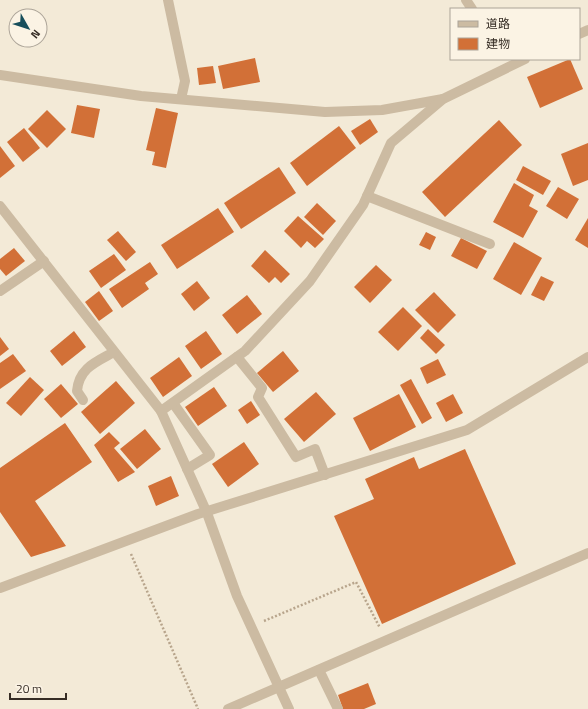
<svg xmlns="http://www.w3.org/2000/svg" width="588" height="709" font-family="'Titillium Web','Noto Sans JP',sans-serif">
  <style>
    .building { fill: #d27037 }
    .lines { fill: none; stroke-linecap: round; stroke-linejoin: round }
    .path { stroke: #b8a58c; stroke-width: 2.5; stroke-dasharray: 2 2; stroke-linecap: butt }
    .minor { stroke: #ccbba2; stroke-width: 10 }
  </style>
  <rect width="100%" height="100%" fill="#f3ead7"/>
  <g class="building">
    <polygon points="255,58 260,82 223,89 218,66"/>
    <polygon points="570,59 583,89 540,108 527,77"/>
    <polygon points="213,66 216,83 199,85 197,68"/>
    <polygon points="77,105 100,109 94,138 71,133"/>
    <polygon points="156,108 178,113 166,168 152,165 155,152 146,150"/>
    <polygon points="47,110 66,129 47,148 28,129"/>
    <polygon points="370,119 378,132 360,145 351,131"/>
    <polygon points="499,120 522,145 445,217 422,192"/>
    <polygon points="339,126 356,148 307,186 290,163"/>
    <polygon points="24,128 40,148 23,162 7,142"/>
    <polygon points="588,143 588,180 573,186 561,154"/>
    <polygon points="0,146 15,166 0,178"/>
    <polygon points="523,166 551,181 543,195 516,180"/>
    <polygon points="279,167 296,193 241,229 224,203"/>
    <polygon points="514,183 534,195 529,206 538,211 523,238 493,222"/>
    <polygon points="558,187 579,199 567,219 546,206"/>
    <polygon points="317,203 336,221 323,235 304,217"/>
    <polygon points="218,208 234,232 177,269 161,245"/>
    <polygon points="298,216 324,239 315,248 307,241 301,248 284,231"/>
    <polygon points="588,218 588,248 575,240"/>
    <polygon points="118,231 136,252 126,261 107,240"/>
    <polygon points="426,232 436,237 430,250 419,245"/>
    <polygon points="461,238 487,251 477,269 451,256"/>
    <polygon points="514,242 542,258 521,295 493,279"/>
    <polygon points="14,248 25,261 6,276 0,269 0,259"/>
    <polygon points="265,250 290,274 281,283 275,277 269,283 251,266"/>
    <polygon points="114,254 126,270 101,288 89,271"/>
    <polygon points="150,262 158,274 145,283 149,289 122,308 109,289"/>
    <polygon points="376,265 392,280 370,303 354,287"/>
    <polygon points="541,276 554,282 544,301 531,295"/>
    <polygon points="197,281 210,298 194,311 181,294"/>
    <polygon points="99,291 113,311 99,321 85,302"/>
    <polygon points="434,292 456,315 438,333 415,310"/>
    <polygon points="247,295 262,314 237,334 222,315"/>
    <polygon points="403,307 422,326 398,351 378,332"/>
    <polygon points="428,329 445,345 436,354 420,338"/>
    <polygon points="74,331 86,347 62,366 50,351"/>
    <polygon points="206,331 222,354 201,369 185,346"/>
    <polygon points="0,337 9,349 0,356"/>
    <polygon points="283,351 299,371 273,392 257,373"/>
    <polygon points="13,354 26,371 0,389 0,363"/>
    <polygon points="179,357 192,376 163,397 150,378"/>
    <polygon points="438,359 446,375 427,384 420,368"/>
    <polygon points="30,377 44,390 21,416 6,403"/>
    <polygon points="411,379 432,418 422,424 400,385"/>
    <polygon points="116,381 135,403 100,434 81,412"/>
    <polygon points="61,384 78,404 61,418 44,399"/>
    <polygon points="214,387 227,406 198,426 185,407"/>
    <polygon points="316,392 336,414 304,442 284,419"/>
    <polygon points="399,394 416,427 370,451 353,418"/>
    <polygon points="453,394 463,413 446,422 436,403"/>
    <polygon points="251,401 260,415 247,424 238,410"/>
    <polygon points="65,423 92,462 35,501 66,546 31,557 0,512 0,468"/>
    <polygon points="145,429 161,449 137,469 120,449"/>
    <polygon points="109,432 120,443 114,448 135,472 118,482 94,445"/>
    <polygon points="244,442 259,464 228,487 212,464"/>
    <polygon points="465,449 516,564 382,624 334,516 374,499 365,479 414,457 419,469"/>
    <polygon points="171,476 179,496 156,506 148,486"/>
    <polygon points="368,683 376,704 364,709 343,709 338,695"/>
  </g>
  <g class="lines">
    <g class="path">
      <polyline points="131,554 198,709"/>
      <polyline points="264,621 356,582 380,628"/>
    </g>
    <g class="minor">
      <polyline points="168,0 185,81 181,99"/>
      <polyline points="466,0 472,9"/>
      <polyline points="579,34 588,30"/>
      <polyline points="0,75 141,96 325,112 382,110 443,99"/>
      <polyline points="367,196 490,244"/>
      <polyline points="0,206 161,411 207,513 237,596 289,709"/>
      <polyline points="0,291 44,261"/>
      <polyline points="237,357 262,388 258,397 296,457 315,449 325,475"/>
      <path d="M83 400 77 391C79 368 96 362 114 352"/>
      <polyline points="173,403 210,455 187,469"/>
      <polyline points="161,411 245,351 310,281 363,205 391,143 443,99 525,59"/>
      <polyline points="0,588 198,514 467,430 588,357"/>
      <polyline points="319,670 338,709"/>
      <polyline points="228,709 588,553"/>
    </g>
  </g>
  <rect x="450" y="8" width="130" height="52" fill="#fbf3e4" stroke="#aca498"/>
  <rect x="458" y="21" width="20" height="6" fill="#ccbba2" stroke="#aca498"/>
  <text x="486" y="28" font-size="12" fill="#362d25">道路</text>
  <rect x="458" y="38" width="20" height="12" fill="#d27037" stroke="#aca498"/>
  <text x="486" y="48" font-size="12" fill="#362d25">建物</text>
  <g transform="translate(28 28) rotate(129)"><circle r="19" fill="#fbf3e4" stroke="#aca498"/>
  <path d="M0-3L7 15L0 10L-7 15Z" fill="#174e5b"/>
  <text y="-6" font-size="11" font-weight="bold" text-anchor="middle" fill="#362d25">N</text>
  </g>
  <path d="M10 693v6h56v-6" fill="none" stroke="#362d25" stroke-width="2"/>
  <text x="16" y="693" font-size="12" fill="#362d25" stroke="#fbf3e4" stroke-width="3" paint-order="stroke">20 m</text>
</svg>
